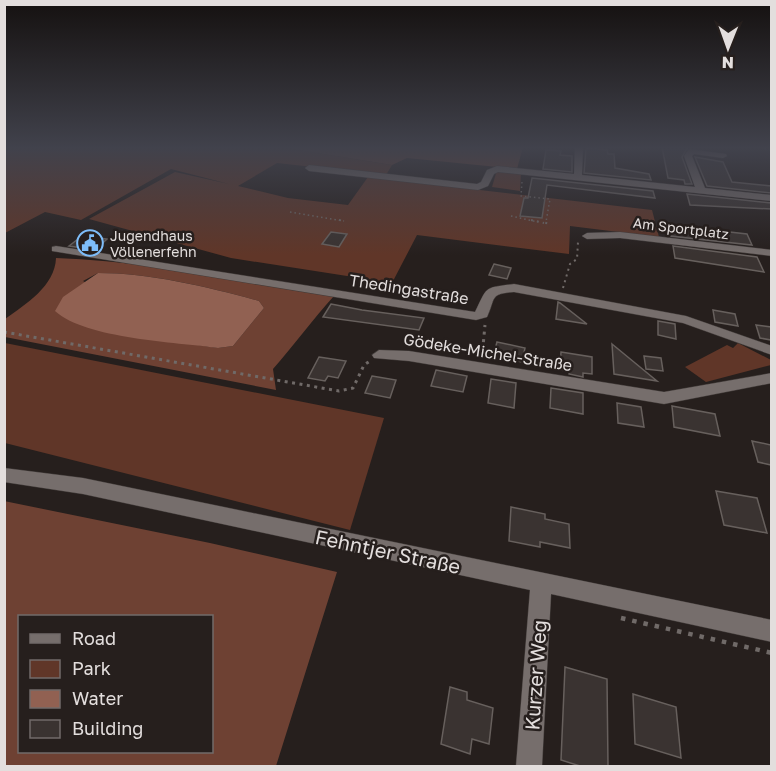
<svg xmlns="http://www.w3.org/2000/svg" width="776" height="771" font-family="'Golos Text',sans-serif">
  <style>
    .green { fill: #603628 }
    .forest { fill: #6e4133; fill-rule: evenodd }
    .water { fill: #916152 }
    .building { fill: #3a3331; stroke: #67605d; stroke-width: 1.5 }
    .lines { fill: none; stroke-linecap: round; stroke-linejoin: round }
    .minor-casing { stroke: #423c3a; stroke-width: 1 }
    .path-far3 { stroke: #706a68; stroke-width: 1.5; stroke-dasharray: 1.5 3; stroke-linecap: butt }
    .path-far2 { stroke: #706a68; stroke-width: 2; stroke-dasharray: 2 4; stroke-linecap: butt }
    .path-far1 { stroke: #706a68; stroke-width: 3; stroke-dasharray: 3 4.5; stroke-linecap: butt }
    .path { stroke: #706a68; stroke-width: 4.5; stroke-dasharray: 4.5 7; stroke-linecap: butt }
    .minor { fill: #766e6c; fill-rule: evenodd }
    .labels { text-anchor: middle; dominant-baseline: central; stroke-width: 5; stroke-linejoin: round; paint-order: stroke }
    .far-street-label { font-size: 14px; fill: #e3dedd; stroke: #261f1d }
    .far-poi-label { font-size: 14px; fill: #e3dedd; stroke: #261f1d; text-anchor: start }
    .street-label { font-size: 16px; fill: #e3dedd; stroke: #261f1d }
    .near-street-label { font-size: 20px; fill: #e3dedd; stroke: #261f1d }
  </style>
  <rect width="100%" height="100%" fill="#261f1d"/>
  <g class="green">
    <polygon points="5,147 280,147 392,165 386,175 277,163 238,186 288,198 348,205 368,177 652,210 659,237 570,226 569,254 417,235 392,283 231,258 89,219 175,172 229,184 171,169 81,220 45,212 5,233"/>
    <polygon points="497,170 521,173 520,191 492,187"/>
    <polygon points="5,343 384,418 350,530 5,443"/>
    <polygon points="738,343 771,360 771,365 706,382 685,367 727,345 733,348"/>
  </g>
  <g class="forest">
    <polygon points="280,147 523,147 517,169 407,158 392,165"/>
    <path d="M56 258C149 261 242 282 334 296 313 319 294 345 273 369L276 390 5 337V319C26 304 55 286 56 258ZM98 273C150 273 209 287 259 301L264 308 233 346 218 348 198 345 83 281Z"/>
    <path d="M4 501 210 543 337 572 276 766H5ZM20 616H212V752H20Z"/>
  </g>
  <path class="water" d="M98 273C149 273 209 287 259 301L264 308 233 346 218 348C176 342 86 339 55 311L63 297Z"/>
  <g class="building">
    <polygon points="662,147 688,147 682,157 692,184 685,184 684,180 668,178"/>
    <polygon points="586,148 607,150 608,154 614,154 615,168 649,174 651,180 584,173"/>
    <polygon points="546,150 561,151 560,155 572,156 572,172 543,169"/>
    <polygon points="695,157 723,162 732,182 771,186 771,193 707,186"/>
    <polygon points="532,178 653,191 655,198 547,185 542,218 520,216 524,198 528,198"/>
    <polygon points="687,194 771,203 771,209 690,205"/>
    <polygon points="668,225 747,234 752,245 670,236"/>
    <polygon points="331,232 347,234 339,247 322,244"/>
    <polygon points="82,236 107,239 95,250 69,246"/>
    <polygon points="673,246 757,257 764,272 675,258"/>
    <polygon points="494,264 511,268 507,279 489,275"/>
    <polygon points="558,302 560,303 587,324 556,319"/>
    <polygon points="331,304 362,310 424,318 419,330 323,317"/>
    <polygon points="713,310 735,314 738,326 715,322"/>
    <polygon points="658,321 675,324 676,339 658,335"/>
    <polygon points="756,325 771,327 771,340 760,338"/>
    <polygon points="497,342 525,348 522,362 493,357"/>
    <polygon points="612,344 657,381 614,374"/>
    <polygon points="561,352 592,357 592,374 583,373 583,377 569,374 569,371 560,370"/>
    <polygon points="644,356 661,358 663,371 646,369"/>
    <polygon points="319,357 346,361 338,378 328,376 325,381 308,378"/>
    <polygon points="436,370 467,376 463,392 431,386"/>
    <polygon points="372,376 396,380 390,398 365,393"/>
    <polygon points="491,379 516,383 514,408 488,403"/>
    <polygon points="551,388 583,393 583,414 550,408"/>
    <polygon points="617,403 641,407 644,427 618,423"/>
    <polygon points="672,406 715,414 720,436 674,427"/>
    <polygon points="752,441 771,445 771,465 758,462"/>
    <polygon points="716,491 757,498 767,533 724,525"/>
    <polygon points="511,507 545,514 545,519 569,524 570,548 540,542 540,547 509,541"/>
    <polygon points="565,667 607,679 608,766 580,766 561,760"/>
    <polygon points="450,687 467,692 467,700 493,708 489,744 472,739 470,754 441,744"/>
    <polygon points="633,694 676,707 681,758 635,744"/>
  </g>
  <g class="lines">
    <g class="minor-casing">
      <g id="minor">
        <polygon points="575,147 583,147 582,175 695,187 684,156 689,149 726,154 727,156 723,158 694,154 692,156 705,188 772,195 772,201 498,172 494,174 488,186 478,190 309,171 305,168 309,165 477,184 481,182 487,170 497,166 574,174"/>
        <polygon points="620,232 772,250 772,256 620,238 587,239 582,236 587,233"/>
        <path d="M56 246 475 312C488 286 483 288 514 284L686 316 772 346V355L683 323 514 292C489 294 496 298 487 317L476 320 52 251V247Z"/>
        <polygon points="379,350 409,351 664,392 772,373 772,383 664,404 409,361 374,358 372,355"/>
        <polygon points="4,468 83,478 772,620 772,642 551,594 542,766 516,766 530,590 83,494 4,482"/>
      </g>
    </g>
    <g class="path-far3">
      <polyline points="756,147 772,150"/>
      <polyline points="522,182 521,196 550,199 546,222"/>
      <polyline points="290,212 344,221"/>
      <polyline points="511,216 538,222"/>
    </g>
    <g class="path-far2">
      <polyline points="339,220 344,221"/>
      <polyline points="531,220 544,223"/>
      <polyline points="546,224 547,220"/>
      <polyline points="563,288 570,264 577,259 578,242"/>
    </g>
    <g class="path-far1">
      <polyline points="4,332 339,391 353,388 364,365 370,361"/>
      <polyline points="482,357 485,325"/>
    </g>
    <polyline class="path" points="621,618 772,653"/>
    <use href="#minor" class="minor"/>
  </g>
  <linearGradient id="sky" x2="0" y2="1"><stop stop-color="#151110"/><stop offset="0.58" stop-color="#41424c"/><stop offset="1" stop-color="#41424c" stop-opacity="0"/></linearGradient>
  <rect width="776" height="255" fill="url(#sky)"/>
  <defs>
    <g id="civic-ring" transform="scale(1.35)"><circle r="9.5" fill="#261f1d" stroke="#7ebdf9" stroke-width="1.5"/><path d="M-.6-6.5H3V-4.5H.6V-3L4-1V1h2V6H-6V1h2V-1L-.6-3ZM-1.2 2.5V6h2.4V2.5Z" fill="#7ebdf9"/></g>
  </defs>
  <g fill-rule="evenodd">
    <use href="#civic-ring" x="90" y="243"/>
  </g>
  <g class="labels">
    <g class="far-street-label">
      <text transform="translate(681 228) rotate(7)">Am Sportplatz</text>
    </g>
    <g class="far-poi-label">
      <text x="110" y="235">Jugendhaus<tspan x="110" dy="16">Völlenerfehn</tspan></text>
    </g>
    <g class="street-label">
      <text transform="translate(409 289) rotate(9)">Thedingastraße</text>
      <text transform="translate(488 352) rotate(9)">Gödeke-Michel-Straße</text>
    </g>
    <g class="near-street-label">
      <text transform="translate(388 551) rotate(12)">Fehntjer Straße</text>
      <text transform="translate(535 675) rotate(-86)">Kurzer Weg</text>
    </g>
  </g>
  <rect width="776" height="771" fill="none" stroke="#e3dedd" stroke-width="12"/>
  <rect x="18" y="615" width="195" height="138" fill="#261f1d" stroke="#726b6a" stroke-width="1.5"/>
  <rect x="30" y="634" width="30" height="9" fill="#766e6c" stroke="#726b6a" stroke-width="1.5"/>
  <text x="72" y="645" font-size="18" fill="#e3dedd">Road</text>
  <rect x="30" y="660" width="30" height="18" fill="#603628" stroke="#726b6a" stroke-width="1.5"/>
  <text x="72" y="675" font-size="18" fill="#e3dedd">Park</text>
  <rect x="30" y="690" width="30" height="18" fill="#916152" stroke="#726b6a" stroke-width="1.5"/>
  <text x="72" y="705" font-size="18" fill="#e3dedd">Water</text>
  <rect x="30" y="720" width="30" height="18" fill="#3a3331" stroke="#726b6a" stroke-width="1.5"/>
  <text x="72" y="735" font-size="18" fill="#e3dedd">Building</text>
  <g transform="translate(728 48) rotate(181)" stroke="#261f1d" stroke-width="4.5" paint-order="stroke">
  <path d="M0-4.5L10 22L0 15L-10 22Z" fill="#e3dedd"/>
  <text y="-9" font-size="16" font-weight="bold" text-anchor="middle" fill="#e3dedd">N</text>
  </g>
</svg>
